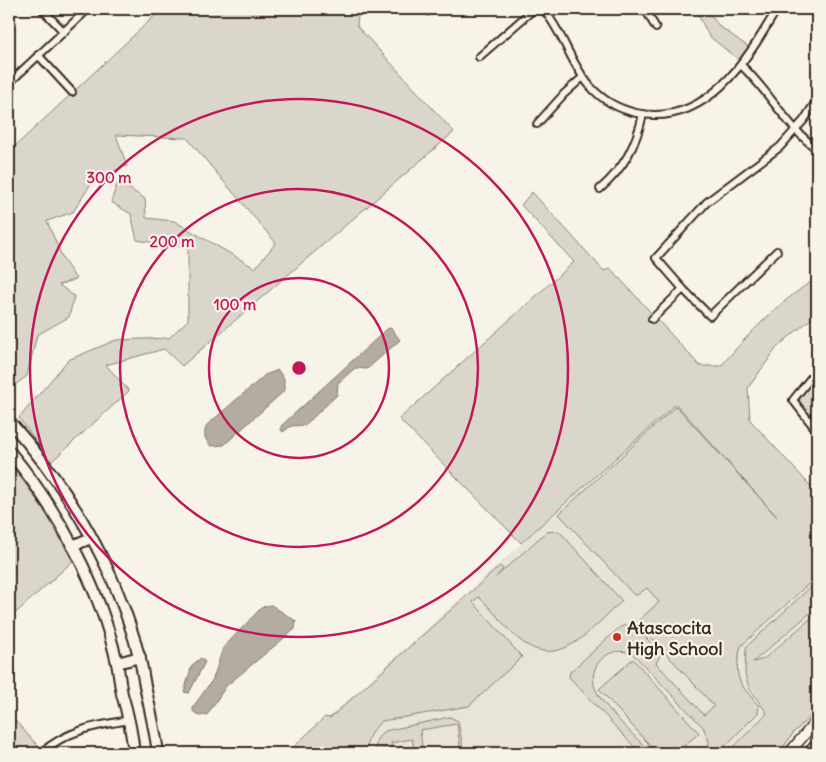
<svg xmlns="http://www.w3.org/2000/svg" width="826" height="762" font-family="Delius,sans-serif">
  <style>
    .built { fill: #e9e4d9 }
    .green { fill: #dbd6cb; stroke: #8b8074 }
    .water { fill: #b4aca0; stroke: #84786c }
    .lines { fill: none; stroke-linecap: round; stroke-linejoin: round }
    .minor-casing { stroke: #3b2a1e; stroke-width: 10 }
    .secondary-casing { stroke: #3b2a1e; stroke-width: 12 }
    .primary-casing { stroke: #3b2a1e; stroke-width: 14 }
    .minor { stroke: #f7f3e8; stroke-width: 6 }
    .secondary { stroke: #f7f3e8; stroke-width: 9 }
    .primary { stroke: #f7f3e8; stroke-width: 10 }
    .ring { fill: none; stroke: #c2185b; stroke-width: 2.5 }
    .poi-dot { fill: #c8321e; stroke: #f7f3e8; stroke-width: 2 }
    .labels { text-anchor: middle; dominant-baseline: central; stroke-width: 4.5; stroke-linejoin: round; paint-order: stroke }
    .poi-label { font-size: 18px; font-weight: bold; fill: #3b2a1e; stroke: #f7f3e8; text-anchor: start }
    .centre { fill: #c2185b; stroke: #f7f3e8; stroke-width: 2.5 }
    .ring-label { font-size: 15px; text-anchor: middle; font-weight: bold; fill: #c2185b; stroke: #f7f3e8; stroke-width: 4.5; stroke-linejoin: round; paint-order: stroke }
  </style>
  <rect width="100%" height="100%" fill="#f7f3e8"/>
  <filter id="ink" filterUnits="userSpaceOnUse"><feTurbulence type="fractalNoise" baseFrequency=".02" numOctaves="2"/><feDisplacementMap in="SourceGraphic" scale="10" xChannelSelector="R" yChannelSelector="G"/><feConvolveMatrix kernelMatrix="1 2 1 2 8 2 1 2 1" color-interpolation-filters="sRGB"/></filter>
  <g filter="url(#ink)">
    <polygon class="built" points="676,404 817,561 817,713 796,733 781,753 289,753"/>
    <g class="green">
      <polygon points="162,9 351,9 358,16 357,26 454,132 182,366 164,349 106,365 129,391 51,462 19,418 68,360 116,340 169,338 188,320 188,248 137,240 131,214 111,202 118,181 145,199 146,218 174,221 255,268 276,243 187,138 116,135 127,166 94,179 73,212 47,221 63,259 76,279 59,285 74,296 69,317 37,335 27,376 16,384 9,381 9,152"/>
      <polygon points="695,9 706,9 719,26 750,48 740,61 709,36"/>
      <path d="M532 192 604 271 610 268 700 366H721C750 332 780 301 817 278V314L778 346 748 388 750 420 817 493V576L741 646C733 678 738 682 759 706L758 713 723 748V753H708L709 741 703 727 633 654C623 650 613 650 604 657 594 664 591 677 595 688 601 705 638 739 651 753H640L569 677 570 672 620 627 626 625 630 629 636 627 661 654 656 663 704 715 714 706 639 624V620L659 602 647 588 637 595H634L559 514 676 406 777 517 676 404 521 543 399 419 574 262 521 205Z"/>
      <path d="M817 375V424H816C793 399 795 401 817 375Z"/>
      <polygon points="9,461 44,510 73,561 9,619"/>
      <path d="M559 531 622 601C589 630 557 677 513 634 501 622 491 608 479 597L473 602 522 657 469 706 382 721C371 731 366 738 367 753H287L325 717 330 718 500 566 503 569 496 577 546 532Z"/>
      <polygon points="817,581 817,607 753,662 764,659 817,613 817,710 794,732 779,753 728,753 767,713 749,688 745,674 746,647"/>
      <polygon points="633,659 699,733 676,753 657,753 599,689"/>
      <polygon points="9,714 38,746 30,753 9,753"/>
      <polygon points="450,717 458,721 464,753 461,753 457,724 420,730 423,753 415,753 412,739 391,743 392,747 375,750 377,739 385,731"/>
    </g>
    <g class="water">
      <polygon points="391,328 400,340 367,369 355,368 338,383 337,395 305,425 291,426 283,432 281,430 281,426 387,329"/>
      <path d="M278 370 284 379V391L224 445 211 446C204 439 203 434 207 425L265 375Z"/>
      <polygon points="271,605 296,621 295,629 226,686 207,715 199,716 193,711 193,707 213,679 223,648 262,607"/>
      <polygon points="201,658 205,662 189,693 184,692 192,665"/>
    </g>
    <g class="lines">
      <g class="minor-casing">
        <g id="minor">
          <polyline points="42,9 64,32"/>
          <polyline points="426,9 428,11 431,9"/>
          <path d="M543 9C563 32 570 63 590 86 602 100 619 109 636 113 706 128 747 60 777 9"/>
          <polyline points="645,9 656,28"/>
          <polyline points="768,9 774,13"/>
          <polyline points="366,11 369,9"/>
          <polyline points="38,55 72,92"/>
          <polyline points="479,57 534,9"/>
          <path d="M741 65C769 91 786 126 817 149"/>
          <polyline points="9,83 88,9"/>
          <polyline points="537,124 564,94 583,77"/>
          <path d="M600 189C624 168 636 146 643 114"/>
          <polyline points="777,251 710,316 683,289 656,258 707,202 780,147 804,120 817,100"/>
          <polyline points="652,319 683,289"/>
          <polyline points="817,370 793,400 817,431"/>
          <path d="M41 753C67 730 97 725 130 720"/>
        </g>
      </g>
      <g class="secondary-casing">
        <g id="secondary">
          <polyline points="789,753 817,720"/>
          <polyline points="808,753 817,743"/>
        </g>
      </g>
      <g class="primary-casing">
        <g id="primary">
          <path d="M9 421C69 487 116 569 139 656 142 666 143 676 145 686 150 709 155 730 158 753"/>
          <path d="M9 451C59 511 100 587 117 663 119 673 120 684 122 694 128 714 132 733 134 753"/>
          <polyline points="72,546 91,538"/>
          <polyline points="117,663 140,657"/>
        </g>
      </g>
      <use href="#minor" class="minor"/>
      <use href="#secondary" class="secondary"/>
      <use href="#primary" class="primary"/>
    </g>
  </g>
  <g class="ring">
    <circle cx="299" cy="368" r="90"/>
    <circle cx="299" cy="368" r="179"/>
    <circle cx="299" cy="368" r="269"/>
  </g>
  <circle class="poi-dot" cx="617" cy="637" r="5"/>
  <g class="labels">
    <g class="poi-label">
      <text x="627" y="627">Atascocita<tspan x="627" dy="21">High School</tspan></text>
    </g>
  </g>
  <circle cx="299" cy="368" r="8" class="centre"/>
  <g class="ring-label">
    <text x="109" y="183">300 m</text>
    <text x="172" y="247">200 m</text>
    <text x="235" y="310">100 m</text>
  </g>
  <rect width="826" height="762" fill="none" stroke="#f7f3e8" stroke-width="30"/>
  <rect x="15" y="15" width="796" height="732" fill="none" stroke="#3b2a1e" stroke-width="2" filter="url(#ink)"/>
</svg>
